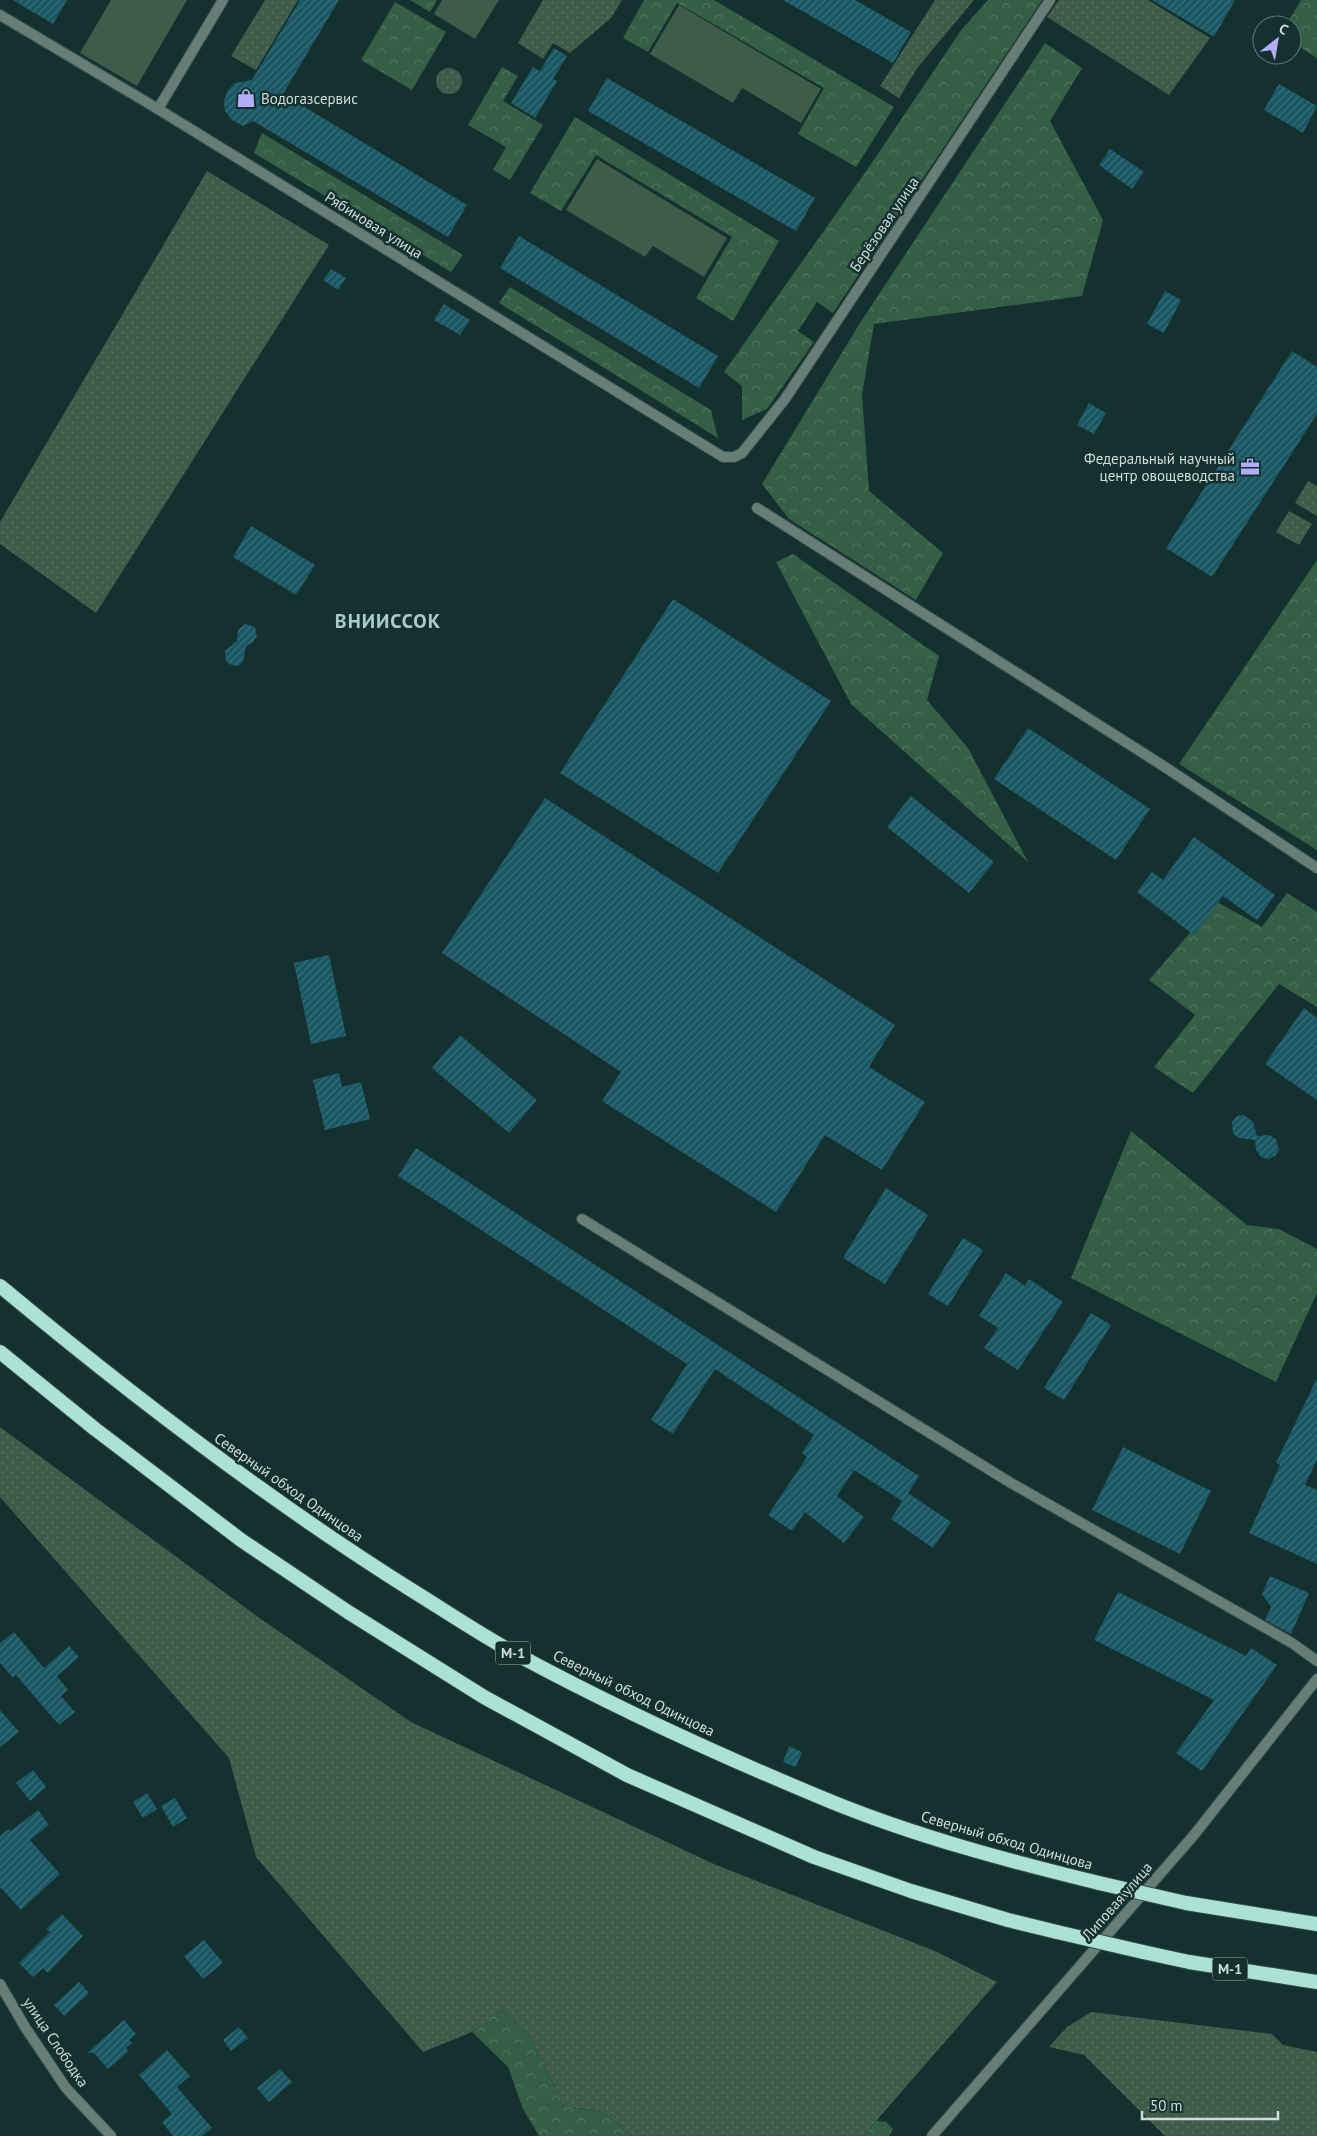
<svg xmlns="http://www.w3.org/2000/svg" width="1317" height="2136" font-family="'PT Sans',sans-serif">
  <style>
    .grass { fill: url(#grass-dots) }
    .forest { fill: url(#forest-crowns) }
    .green { fill: #3e5c49 }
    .building { fill: url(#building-hatch) }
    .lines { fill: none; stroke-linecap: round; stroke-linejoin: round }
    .minor-casing { stroke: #324c4b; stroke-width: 12 }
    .tertiary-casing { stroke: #324c4b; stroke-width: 12 }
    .trunk-casing { stroke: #324c4b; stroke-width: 16 }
    .minor { stroke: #677e77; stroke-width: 10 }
    .tertiary { stroke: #677e77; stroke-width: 10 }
    .trunk { stroke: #ace2d3; stroke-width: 14 }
    .trunk-bridge-casing { stroke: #324c4b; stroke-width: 16; stroke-linecap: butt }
    .trunk-bridge { stroke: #ace2d3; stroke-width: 14 }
    .labels { text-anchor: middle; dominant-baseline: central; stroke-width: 5; stroke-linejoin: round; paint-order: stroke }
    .shield { fill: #14302f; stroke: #96aaa9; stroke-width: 1 }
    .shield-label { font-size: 14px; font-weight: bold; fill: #cededd }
    .poi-label { font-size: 15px; fill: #cededd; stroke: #14302f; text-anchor: start }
    .street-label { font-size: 15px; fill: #cededd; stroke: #14302f }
    .district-label { font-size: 20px; font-weight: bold; letter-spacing: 1px; fill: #abcac9; stroke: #14302f }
  </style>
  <defs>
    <pattern id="grass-dots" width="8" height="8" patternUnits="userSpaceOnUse" patternTransform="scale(1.25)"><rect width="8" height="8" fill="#3e5c49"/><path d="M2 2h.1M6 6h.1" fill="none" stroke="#597363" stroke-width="1.8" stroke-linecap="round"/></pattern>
    <pattern id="forest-crowns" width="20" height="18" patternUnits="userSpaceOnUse" patternTransform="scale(1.25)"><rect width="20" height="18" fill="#345f45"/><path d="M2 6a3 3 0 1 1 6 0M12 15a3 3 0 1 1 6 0" fill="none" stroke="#50765f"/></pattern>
    <pattern id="building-hatch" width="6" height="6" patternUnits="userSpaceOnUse" patternTransform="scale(1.25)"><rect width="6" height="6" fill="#185763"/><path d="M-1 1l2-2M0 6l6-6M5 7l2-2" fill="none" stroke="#386f79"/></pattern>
  </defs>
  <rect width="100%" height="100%" fill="#14302f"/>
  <g class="grass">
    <polygon points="265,0 298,0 256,70 231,56"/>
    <polygon points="543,0 622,0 611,18 570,53 553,43 543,59 518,43"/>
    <polygon points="935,0 974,0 918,67 899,98 880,86"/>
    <polygon points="1059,0 1148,0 1210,38 1169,95 1047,17"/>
    <circle cx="449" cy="81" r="13"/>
    <polygon points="207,171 329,245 96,613 0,544 0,522"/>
    <polygon points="1308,481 1317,486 1317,516 1295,503"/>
    <polygon points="1289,511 1312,524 1299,545 1276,532"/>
    <polygon points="0,1427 258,1617 411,1722 716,1865 935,1951 997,1982 863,2136 632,2136 602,2112 564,2106 530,2036 501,2009 472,2032 423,2052 256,1857 229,1758 0,1497"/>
    <polygon points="1091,2012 1272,2034 1283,2045 1317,2052 1317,2136 1165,2136 1084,2055 1049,2047 1067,2027"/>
  </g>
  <g class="forest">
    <polygon points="410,0 437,0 430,12"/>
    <polygon points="644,0 714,0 894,107 856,167 798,134 824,88 677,3 648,52 623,38"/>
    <polygon points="988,0 1042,0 833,313 817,302 798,331 814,342 767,409 742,420 742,386 724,372 869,167 962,29"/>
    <polygon points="1301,0 1317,0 1317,58 1292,42 1292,25 1286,25"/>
    <polygon points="395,2 446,32 412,90 361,60"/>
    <polygon points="1045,43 1082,68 1050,121 1103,220 1082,296 874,324 862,395 869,491 943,553 916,600 789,519 762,484 860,323"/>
    <polygon points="502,67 518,76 503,101 543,125 510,180 493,170 506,147 468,125"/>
    <polygon points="575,117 779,241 733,321 696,298 732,237 596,155 561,211 530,193"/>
    <polygon points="262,133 463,255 451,272 254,153"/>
    <polygon points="510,287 711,410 718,438 499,303"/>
    <polygon points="793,554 939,656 927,700 968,748 1028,862 851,704 776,562"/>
    <polygon points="1317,560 1317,850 1179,764"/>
    <polygon points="1287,893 1317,912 1317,1007 1279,984 1193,1093 1154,1067 1195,1015 1149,980 1217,902 1262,927"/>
    <polygon points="1131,1131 1247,1225 1279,1229 1317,1249 1317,1293 1276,1382 1071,1278"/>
    <polygon points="501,2009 530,2036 564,2106 602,2112 632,2136 539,2136 523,2109 508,2067 472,2032"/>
    <polygon points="876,2121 886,2122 893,2129 889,2136 863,2136"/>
  </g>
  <g class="green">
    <polygon points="111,0 187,0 137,86 80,53"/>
    <polygon points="442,0 499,0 475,39 434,14"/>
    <polygon points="679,5 821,89 801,123 742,88 733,103 650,54"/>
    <polygon points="597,159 727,238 704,277 653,246 645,257 566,210"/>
  </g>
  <g class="building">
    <polygon points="13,0 67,0 53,24"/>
    <polygon points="300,0 339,0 283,94 467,205 448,237 253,121 243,126 232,120 225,111 224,101 228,90 235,83 252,80"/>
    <polygon points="783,0 855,0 911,32 893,63"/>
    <polygon points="1152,0 1235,0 1214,37"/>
    <polygon points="554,48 567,56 553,79 557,81 535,118 511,103 533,67 540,71"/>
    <polygon points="607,78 815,198 796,231 588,111"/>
    <polygon points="1279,84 1317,106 1303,133 1264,110"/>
    <polygon points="1110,149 1144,172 1132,189 1099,165"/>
    <polygon points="519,236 718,356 699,388 500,268"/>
    <polygon points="331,269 346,278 338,290 323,280"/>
    <polygon points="1165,291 1181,300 1164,333 1147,324"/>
    <polygon points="444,304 470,320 460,335 434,320"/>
    <polygon points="1292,351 1317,367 1317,414 1212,577 1166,548"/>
    <polygon points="1089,403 1106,413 1094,434 1077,425"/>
    <polygon points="251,526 315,565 296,595 233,557"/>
    <polygon points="673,599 831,701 718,873 560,773"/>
    <polygon points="245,624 255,627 257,636 253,642 246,646 243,661 238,666 231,665 226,661 225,651 237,641 238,630"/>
    <polygon points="1028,728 1150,809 1116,860 994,779"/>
    <polygon points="911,796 994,862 969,893 887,827"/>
    <polygon points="545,798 895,1025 869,1067 925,1102 882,1170 825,1135 776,1212 602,1101 621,1072 442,953"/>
    <polygon points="1194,837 1275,895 1257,920 1223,896 1194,935 1137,892 1152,872 1163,880"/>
    <polygon points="329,955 346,1036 311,1044 294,963"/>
    <polygon points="1304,1008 1317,1018 1317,1100 1265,1064"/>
    <polygon points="460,1035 537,1100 509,1133 432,1068"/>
    <polygon points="339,1073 342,1087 361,1082 370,1119 325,1130 313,1080"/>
    <polygon points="1244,1115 1253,1122 1257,1136 1269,1135 1276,1139 1279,1150 1275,1156 1268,1159 1261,1157 1256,1150 1255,1140 1239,1138 1233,1134 1232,1122 1237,1116"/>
    <polygon points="416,1148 919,1476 905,1498 908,1493 951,1522 933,1548 891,1519 902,1501 854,1470 837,1496 864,1517 844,1543 805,1512 792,1531 768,1515 807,1457 802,1453 814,1435 715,1369 673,1434 651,1420 687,1364 398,1176"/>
    <polygon points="886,1188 928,1215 885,1284 843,1258"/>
    <polygon points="963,1238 983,1250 948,1306 928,1294"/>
    <polygon points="1006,1273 1025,1286 1029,1279 1063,1302 1018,1370 984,1348 998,1328 979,1316"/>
    <polygon points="1091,1313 1111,1325 1064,1400 1044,1388"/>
    <polygon points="1317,1378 1317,1460 1305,1485 1317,1490 1317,1564 1249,1533 1280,1465 1276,1463"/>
    <polygon points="1123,1447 1211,1491 1180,1554 1092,1510"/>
    <polygon points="1270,1576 1309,1593 1291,1634 1265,1620 1271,1607 1262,1594"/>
    <polygon points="1118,1592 1246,1656 1251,1648 1277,1665 1202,1771 1176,1753 1214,1700 1094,1640"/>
    <polygon points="14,1632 44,1668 69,1646 79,1657 57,1676 68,1690 61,1696 75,1712 59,1725 16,1675 13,1678 0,1663 0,1643"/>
    <polygon points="0,1710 19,1732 0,1747"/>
    <polygon points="789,1746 802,1752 796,1767 783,1762"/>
    <polygon points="33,1770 46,1787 30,1801 16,1783"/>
    <polygon points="147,1793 157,1809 143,1818 133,1802"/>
    <polygon points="175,1798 187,1818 173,1827 161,1806"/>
    <polygon points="38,1810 49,1825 30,1840 60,1874 21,1910 0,1887 0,1836 9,1829 11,1831"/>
    <polygon points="62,1914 83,1936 48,1973 43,1968 33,1977 19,1963 50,1932 46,1929"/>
    <polygon points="204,1940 223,1963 203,1979 184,1956"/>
    <polygon points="79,1982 89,1993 64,2016 54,2005"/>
    <polygon points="124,2020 136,2034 129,2040 132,2043 126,2048 129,2051 108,2069 94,2053 87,2053"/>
    <polygon points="239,2027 248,2038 231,2051 223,2040"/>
    <polygon points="167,2050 190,2076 177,2087 212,2128 202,2136 173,2136 162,2122 172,2114 139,2075"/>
    <polygon points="280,2069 292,2082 269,2102 257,2088"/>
  </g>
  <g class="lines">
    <g class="minor-casing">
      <g id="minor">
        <polyline points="0,15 158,109 723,457 734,457 742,453 785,399 1050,0"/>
        <polyline points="158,109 223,0"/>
        <polyline points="757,508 1165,767 1317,868"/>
        <polyline points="582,1219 1011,1483 1292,1643 1317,1661"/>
        <polyline points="0,1984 25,2027 66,2088 111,2136"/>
      </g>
    </g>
    <g class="tertiary-casing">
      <polyline id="tertiary" points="932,2136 1194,1835 1317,1679"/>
    </g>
    <g class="trunk-casing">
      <g id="trunk">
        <path d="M0 1286C132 1396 268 1500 413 1591 447 1612 481 1635 516 1654 618 1709 725 1758 832 1802 918 1837 1009 1861 1099 1883"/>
        <polyline points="0,1352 95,1429 241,1540 348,1612 484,1697 627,1775 814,1857 911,1891 1008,1920 1057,1932"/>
        <polyline points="1186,1903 1317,1924"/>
        <polyline points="1143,1952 1189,1962 1317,1982"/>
      </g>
    </g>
    <use href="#minor" class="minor"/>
    <use href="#tertiary" class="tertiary"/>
    <use href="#trunk" class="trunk"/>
    <g class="trunk-bridge-casing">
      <g id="trunk-bridge">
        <polyline points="1099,1883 1186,1903"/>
        <polyline points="1057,1932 1143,1952"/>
      </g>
    </g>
    <use href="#trunk-bridge" class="trunk-bridge"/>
  </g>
  <defs>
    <g id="shop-bare" transform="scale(1.5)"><path d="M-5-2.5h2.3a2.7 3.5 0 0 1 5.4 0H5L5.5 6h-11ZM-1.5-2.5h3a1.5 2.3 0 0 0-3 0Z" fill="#b3adf9" stroke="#14302f" stroke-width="2.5" paint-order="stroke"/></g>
    <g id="office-bare" transform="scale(1.5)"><path d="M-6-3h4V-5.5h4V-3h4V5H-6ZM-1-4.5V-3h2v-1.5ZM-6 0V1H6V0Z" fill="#b3adf9" stroke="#14302f" stroke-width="2.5" paint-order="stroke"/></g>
  </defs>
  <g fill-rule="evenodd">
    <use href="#shop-bare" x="246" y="98"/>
    <use href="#office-bare" x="1250" y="467"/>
  </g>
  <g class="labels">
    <g class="shield">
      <rect x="495.5" y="1641.5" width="35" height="23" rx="4"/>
      <rect x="1212.5" y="1957.5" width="35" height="23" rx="4"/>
    </g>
    <g class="shield-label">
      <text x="513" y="1653">М-1</text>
      <text x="1230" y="1969">М-1</text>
    </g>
    <g class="poi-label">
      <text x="261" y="98">Водогазсервис</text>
      <text x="1235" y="458" text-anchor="end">Федеральный научный<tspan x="1235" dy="17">центр овощеводства</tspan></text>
    </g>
    <g class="street-label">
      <text transform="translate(884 224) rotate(-56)">Берёзовая улица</text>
      <text transform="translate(374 225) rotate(32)">Рябиновая улица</text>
      <text transform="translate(289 1487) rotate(35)">Северный обход Одинцова</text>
      <text transform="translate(634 1693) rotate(26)">Северный обход Одинцова</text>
      <text transform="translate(1007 1840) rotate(16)">Северный обход Одинцова</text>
      <text transform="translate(1117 1901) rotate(-49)">Липовая улица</text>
      <text transform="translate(56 2042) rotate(56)">улица Слободка</text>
    </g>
    <g class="district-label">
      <text x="388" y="621">ВНИИССОК</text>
    </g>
  </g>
  <g transform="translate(1277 40) rotate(31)"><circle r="24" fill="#14302f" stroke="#5e7675"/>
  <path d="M0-4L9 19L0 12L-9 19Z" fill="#b3adf9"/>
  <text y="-8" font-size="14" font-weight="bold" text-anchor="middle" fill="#cededd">С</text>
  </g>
  <path d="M1142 2111v8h136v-8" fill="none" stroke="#cededd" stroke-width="2.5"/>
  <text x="1150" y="2111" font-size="15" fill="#cededd" stroke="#14302f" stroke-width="4" paint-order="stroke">50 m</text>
</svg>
